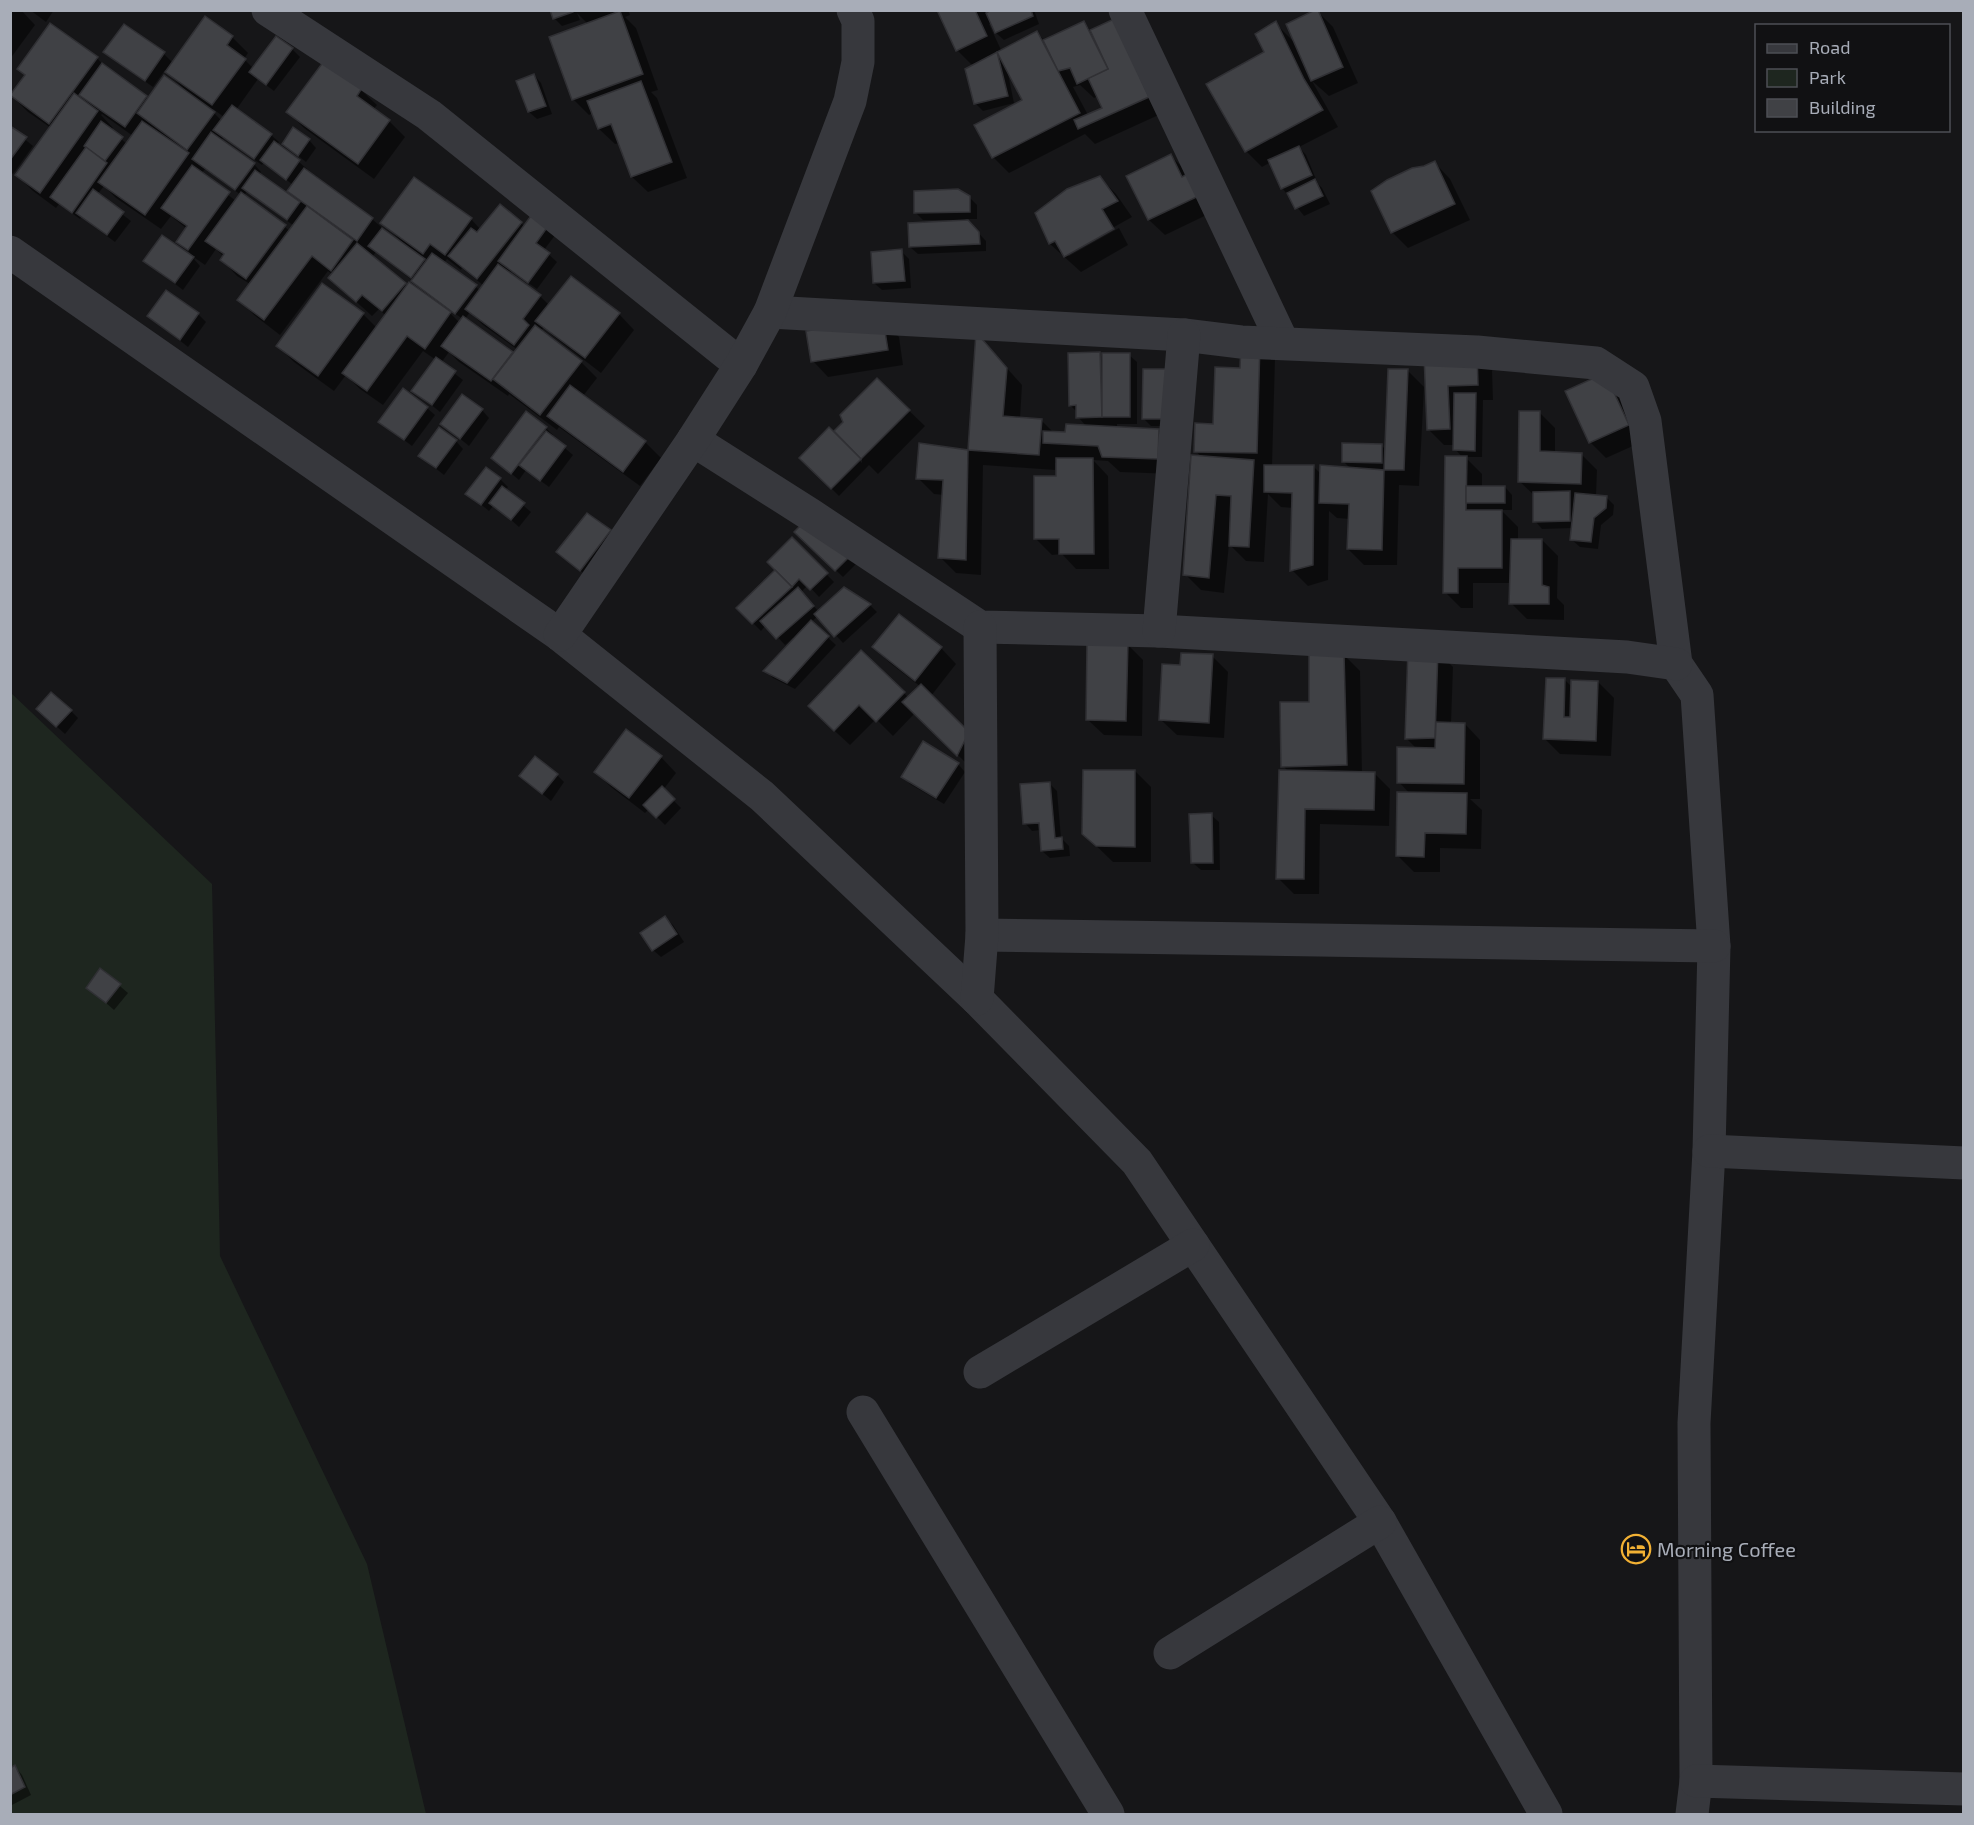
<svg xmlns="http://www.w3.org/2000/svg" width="1974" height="1825" font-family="'Exo 2',sans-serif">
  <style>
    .green { fill: #1e261f }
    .shadow { fill: #0007; fill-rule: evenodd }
    .building { fill: #404145; stroke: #303034; stroke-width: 1.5 }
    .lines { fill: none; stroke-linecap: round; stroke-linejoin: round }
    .minor { stroke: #37383d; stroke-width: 33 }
    .labels { text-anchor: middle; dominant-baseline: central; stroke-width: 4.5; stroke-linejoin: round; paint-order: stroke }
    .poi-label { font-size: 20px; fill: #a8adb8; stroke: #111113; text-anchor: start }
  </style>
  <rect width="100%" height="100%" fill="#161618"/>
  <polygon class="green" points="10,692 212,884 220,1256 367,1564 426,1814 11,1814"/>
  <g class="shadow">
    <polygon points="10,10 21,10 35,25 10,59"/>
    <polygon points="30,10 54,10 46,22"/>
    <polygon points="551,10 628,10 630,15 625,17 636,28 658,90 651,92 657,98 687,178 648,192 632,177 620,143 615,144 599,129 593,113 589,115 573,99 588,24 577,13 580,20 562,26 554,18"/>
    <path d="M939 10H1034L1039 24 1004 40 996 33 992 23 989 24 1002 52 1037 33 1045 41 1084 23 1163 113 1095 144 1085 134 1009 173 993 157 1024 101 1007 69 1014 103 983 111 975 103 973 66 957 50ZM1080 85 1094 98 1098 96 1104 108 1088 115 1073 87Z"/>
    <polygon points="1317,11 1333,27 1358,83 1329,96 1312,81 1338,127 1299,147 1306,155 1318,184 1322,188 1330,204 1304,216 1283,189 1271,162 1262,167 1246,151 1266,52 1275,23 1296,44"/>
    <path d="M124 26 164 54 173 63 232 37 248 53 244 59 254 69 276 38 292 49 300 57 274 91 258 79 236 110 271 135 279 142 277 145 299 162 307 169 306 171 372 219 400 243 402 242 382 222 471 219 481 230 521 223 525 227 534 216 556 234 544 250 557 262 537 289 511 271 509 274 540 296 549 305 619 314 634 330 601 373 553 336 544 327 541 331 581 362 597 378 583 396 645 442 661 458 640 486 559 427 557 430 509 394 508 396 459 362 449 352 441 363 463 380 440 412 413 390 436 360 423 351 383 405 360 389 346 375 334 391 294 362 278 346 322 285 363 314 377 328 386 316 379 309 372 316 330 278 333 275 328 271 280 335 254 315 239 299 250 284 237 276 222 260 224 257 216 249 205 265 195 258 194 259 200 266 183 290 145 261 193 256 178 241 187 229 171 216 161 229 116 198 104 186 97 195 131 221 115 242 81 217 80 219 59 204 56 208 33 191 17 175 51 128 28 112 12 96 26 77 19 69 97 58 108 70 149 99 185 90 165 70 153 87 113 59 105 52ZM213 109 224 117 222 121 212 111ZM102 114 133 136 127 144 111 130 113 128 101 115ZM223 138 262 165 264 162 293 185 289 191 299 201 298 202 259 174 261 172 254 164 221 141ZM205 169 241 195 236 201 201 174ZM247 191 294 226 290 231 244 196ZM376 252 413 281 425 293 424 295 408 287 372 257ZM421 256 429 261 426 263ZM447 259 461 270 462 268 484 286 481 291 444 263ZM448 309 463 319 460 323 447 310ZM470 312 483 325 518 350 514 355 465 319Z"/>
    <polygon points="534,75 541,83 552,114 537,119 529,112"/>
    <polygon points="361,90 377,105 373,110 389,121 405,137 374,179 304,128 288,112"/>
    <polygon points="10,127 33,146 13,174 10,172"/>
    <polygon points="309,140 316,148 306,162 292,151"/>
    <polygon points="1171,156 1187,172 1217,210 1165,235 1149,220 1128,177"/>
    <polygon points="1435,163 1450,179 1470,220 1408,248 1392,232"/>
    <polygon points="1100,178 1116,194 1132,217 1066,254 1069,256 1119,228 1128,245 1081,272 1050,244 1037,214"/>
    <polygon points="969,197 977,205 977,219 965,219 986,241 986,251 918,254 910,247 949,223 949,220 923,220 916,213"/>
    <polygon points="901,251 909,259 911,288 882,290 874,283"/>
    <polygon points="167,292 198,314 206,322 188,347 149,316"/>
    <polygon points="883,321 899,337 903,365 828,377 813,361"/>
    <polygon points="977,335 1022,385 1020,419 1041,420 1054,433 1067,434 1087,427 1078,417 1078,413 1070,405 1100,354 1103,358 1129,355 1137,362 1137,424 1117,424 1117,428 1159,430 1174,446 1173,474 1120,472 1108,461 1093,460 1108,476 1109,569 1076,569 1062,554 1052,555 1036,539 1058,477 1058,463 1055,463 1055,470 983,465 981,575 956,573 940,557 944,495 934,494 918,478 920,445 969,452"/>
    <polygon points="1242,343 1275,359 1272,466 1314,467 1321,474 1351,469 1343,461 1382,446 1386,450 1408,371 1424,387 1419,486 1399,485 1397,565 1364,565 1348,549 1350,519 1337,518 1329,511 1328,580 1308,586 1292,570 1293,508 1281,507 1268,494 1264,562 1246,561 1229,544 1224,593 1201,590 1185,574 1202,458 1196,451 1215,425 1241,370"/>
    <polygon points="1425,356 1492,370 1493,400 1483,400 1482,457 1465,457 1482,474 1482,487 1505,487 1512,495 1512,510 1501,510 1518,527 1518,540 1542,540 1558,556 1557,598 1564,605 1564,620 1527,619 1511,603 1511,583 1473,583 1473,608 1461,608 1445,592 1463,458 1455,449 1455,445 1444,445 1428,429"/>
    <polygon points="1145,370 1171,426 1151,426 1144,419"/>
    <polygon points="877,380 925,426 878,474 869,465 839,496 801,458 829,429 862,463 862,458 836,431"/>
    <polygon points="1620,391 1644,441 1606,458 1591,443 1567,392"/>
    <polygon points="427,408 435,415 412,446 380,422"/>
    <polygon points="482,410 489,418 469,446 442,424"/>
    <polygon points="1540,413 1555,428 1555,453 1581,454 1597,470 1596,496 1606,497 1614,505 1613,515 1601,525 1598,549 1580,547 1572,540 1573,528 1542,529 1535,521 1535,496 1519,481"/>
    <polygon points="546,428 553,435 552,437 573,455 549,487 526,470 519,480 493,458"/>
    <polygon points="456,441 463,449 444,475 420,456"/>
    <polygon points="500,479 508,487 505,490 531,512 519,527 494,505 489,511 467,493"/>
    <polygon points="610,531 617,539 588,577 558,552"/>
    <polygon points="796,532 858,562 843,577"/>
    <polygon points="792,539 834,582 819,597 808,585 801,592 819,612 870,605 877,612 843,643 818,616 811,622 836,645 795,689 773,678 766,671 795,639 793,638 785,645 766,625 761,631 738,608 777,570"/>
    <polygon points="1127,644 1143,660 1142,736 1104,735 1088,720"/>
    <polygon points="874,647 941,648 956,664 931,696 976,741 965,762 915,713 893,736 876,719 850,745 825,722 861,652 909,698 921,687 890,663"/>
    <polygon points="1437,651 1453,667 1451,724 1465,724 1480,740 1480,799 1470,799 1482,810 1481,849 1440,848 1440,872 1414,872 1398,856 1410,794 1399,782 1417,749 1407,739"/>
    <polygon points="1344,655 1360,671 1362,773 1374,773 1390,789 1389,826 1320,824 1319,894 1294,894 1278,878 1288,771 1283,766 1311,703"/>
    <polygon points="1212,656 1228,672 1224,738 1177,735 1161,720 1182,667"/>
    <polygon points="1565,680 1572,687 1598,682 1614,698 1611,756 1560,754 1545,739"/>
    <polygon points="71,711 78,718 65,734 45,716"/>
    <polygon points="661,757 676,773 663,790 681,808 665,825 649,809 645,813 611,787 596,772"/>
    <polygon points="958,764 965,772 944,804 910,784 903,776"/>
    <polygon points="1135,771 1151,787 1151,862 1113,862 1084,834"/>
    <polygon points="557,775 564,782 551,801 521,776"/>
    <polygon points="1050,784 1057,791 1061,838 1069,846 1070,856 1050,858 1042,851 1041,830 1032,831 1025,823"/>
    <polygon points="1211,815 1219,822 1220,870 1201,870 1193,863"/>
    <polygon points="665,918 673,925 684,942 661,957 653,950"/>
    <polygon points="101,970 128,993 114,1010 88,987"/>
    <polygon points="15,1767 22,1775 31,1795 10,1806 10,1770"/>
  </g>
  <g class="building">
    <polygon points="550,10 573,10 573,12 553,19"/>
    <polygon points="937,10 975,10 987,36 956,51"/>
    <polygon points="991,10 1031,10 1033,16 995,33 986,13"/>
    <polygon points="1315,10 1318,10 1343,67 1311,81 1286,24"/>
    <polygon points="620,11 643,74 572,100 549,37"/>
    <polygon points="205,16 233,36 227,45 246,59 212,105 165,72"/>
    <polygon points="1114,19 1149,97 1078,129 1074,120 1102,108 1088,78 1108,69 1090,30"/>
    <polygon points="1084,21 1108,69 1077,84 1070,68 1058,71 1043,40"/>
    <polygon points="1276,21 1304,79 1323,110 1245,152 1206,84 1264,52 1255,34"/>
    <polygon points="50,23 98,57 49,124 10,95 25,75 17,69"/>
    <polygon points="124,24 165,52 145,81 103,52"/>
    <polygon points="1037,31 1080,113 992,158 974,125 1022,100 997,52"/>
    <polygon points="276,36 293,48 266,85 249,72"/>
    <polygon points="997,52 1008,96 974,104 965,69"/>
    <polygon points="324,61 362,88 357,96 390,120 358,164 286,112"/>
    <polygon points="102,63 147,96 125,127 79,95"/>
    <polygon points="534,74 546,106 528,112 516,81"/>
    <polygon points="164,75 215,112 187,150 137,113"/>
    <polygon points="641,81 672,162 631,177 611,124 598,129 587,101"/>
    <polygon points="74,93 98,111 40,193 15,175"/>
    <polygon points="232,105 272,134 254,159 213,130"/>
    <polygon points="101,121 123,137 105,161 84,146"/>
    <polygon points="142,121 189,153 145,215 98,182"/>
    <polygon points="10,126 27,137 10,160"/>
    <polygon points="293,127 310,139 298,156 282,144"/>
    <polygon points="211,132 255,163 235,190 192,159"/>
    <polygon points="274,141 300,160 286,180 260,160"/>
    <polygon points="1299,146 1312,175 1281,189 1268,160"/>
    <polygon points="86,147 107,163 72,213 50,197"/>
    <polygon points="1171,154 1182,177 1191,172 1203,194 1148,220 1126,176"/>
    <polygon points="1435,161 1455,204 1391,233 1371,191 1387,180 1412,168 1424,166"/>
    <polygon points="192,165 230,192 188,250 176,242 187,226 161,208"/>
    <polygon points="304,168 373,218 357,241 287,191"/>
    <polygon points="255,170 300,202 287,220 242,188"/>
    <polygon points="1100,176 1118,201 1102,209 1114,229 1064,257 1055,241 1049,244 1035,213 1067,189"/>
    <polygon points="414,177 472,218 445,255 430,244 423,254 380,223"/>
    <polygon points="1315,179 1323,196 1295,209 1287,193"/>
    <polygon points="93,189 124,212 107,235 76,213"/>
    <polygon points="958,189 970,196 970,212 914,213 914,191"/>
    <polygon points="241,192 286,225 246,279 220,260 224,254 205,241"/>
    <polygon points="500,204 522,222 477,279 448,256 471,228 477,232"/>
    <polygon points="307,206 353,240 331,271 312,256 264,320 237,300"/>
    <polygon points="533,213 549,225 536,243 550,253 528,283 498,261"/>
    <polygon points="968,220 979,232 980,244 909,247 908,223"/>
    <polygon points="382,228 425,259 411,278 368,246"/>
    <polygon points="162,235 194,257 175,283 143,261"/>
    <polygon points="357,243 406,283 382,311 362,295 356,302 328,278"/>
    <polygon points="902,249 905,281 873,283 871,252"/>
    <polygon points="432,253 477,285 455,314 411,281"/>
    <polygon points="498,264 541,295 523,319 529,325 514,345 465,309"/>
    <polygon points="571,276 620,313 585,358 535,321"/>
    <polygon points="409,282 451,312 425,349 407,336 367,391 342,373"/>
    <polygon points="322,283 364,313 318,376 276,346"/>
    <polygon points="166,290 199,313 180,340 147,316"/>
    <polygon points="463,316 513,352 491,381 441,346"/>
    <polygon points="883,319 888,350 811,362 806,331"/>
    <polygon points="535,325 582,361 540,415 493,379"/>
    <polygon points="976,332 1007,368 1003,416 1042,419 1039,455 968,450"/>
    <polygon points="1241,342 1260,342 1257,453 1194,452 1195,423 1213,424 1215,367 1240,368"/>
    <polygon points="1100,352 1102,417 1076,418 1076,405 1069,406 1068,353"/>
    <polygon points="1477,352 1478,385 1448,386 1450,429 1427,430 1424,355"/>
    <rect x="1102" y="353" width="28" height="64"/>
    <polygon points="436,357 456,371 432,405 411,391"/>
    <polygon points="1143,369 1166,369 1164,419 1142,419"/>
    <polygon points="1388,369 1408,369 1404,470 1384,470"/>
    <polygon points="1605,373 1629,425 1589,443 1565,391"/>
    <polygon points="877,378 910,410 861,459 834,431 843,422 840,415"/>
    <polygon points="570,385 646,441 623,472 547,416"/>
    <polygon points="403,388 428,407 404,440 378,422"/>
    <polygon points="1454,393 1476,393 1475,451 1453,450"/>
    <polygon points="462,394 483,409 460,439 440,424"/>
    <polygon points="526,411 547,427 511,474 491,458"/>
    <polygon points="1519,411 1540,411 1540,451 1582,453 1581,484 1518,482"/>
    <polygon points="1066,424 1159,429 1158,459 1102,457 1098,446 1043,443 1043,431 1065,432"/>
    <polygon points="439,427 457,440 436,468 418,456"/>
    <polygon points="829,427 861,459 831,489 799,458"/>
    <polygon points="546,431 566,446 540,481 519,465"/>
    <polygon points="919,443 968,450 966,560 938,558 943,480 916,479"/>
    <polygon points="1342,443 1382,444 1382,463 1342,462"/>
    <polygon points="1191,455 1254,460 1249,547 1229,546 1231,496 1216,495 1209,578 1183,575"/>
    <polygon points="1445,456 1467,456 1466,510 1502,510 1502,568 1458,568 1458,593 1443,593"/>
    <polygon points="1056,458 1093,458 1094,554 1059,554 1059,539 1034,539 1034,476 1056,476"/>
    <polygon points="1264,465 1314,465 1313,565 1290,571 1292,493 1264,492"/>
    <polygon points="1320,465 1384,470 1382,550 1347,549 1349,504 1319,503"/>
    <polygon points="486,467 501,478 481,505 465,494"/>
    <polygon points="502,486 525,503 511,520 489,503"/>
    <rect x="1466" y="486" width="39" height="17"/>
    <polygon points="1570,491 1570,521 1533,522 1533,492"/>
    <polygon points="1575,493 1607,496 1606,508 1594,518 1591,542 1570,540"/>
    <polygon points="587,513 611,530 580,571 556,552"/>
    <polygon points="811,515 852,554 835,571 794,532"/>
    <polygon points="792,537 828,573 810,590 799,579 792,587 767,562"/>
    <polygon points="1511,539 1542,539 1542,585 1549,587 1549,604 1509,604"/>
    <polygon points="775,570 792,587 752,624 736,608"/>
    <polygon points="798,587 814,606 776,639 760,621"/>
    <polygon points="844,587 871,604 834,637 814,614"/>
    <polygon points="899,614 942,647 915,681 872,647"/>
    <polygon points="811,620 829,636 787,683 763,671"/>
    <polygon points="1087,642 1128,642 1126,721 1086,720"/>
    <polygon points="1408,648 1438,650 1435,738 1405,739"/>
    <polygon points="861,650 905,692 876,722 859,705 834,731 808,706"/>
    <polygon points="1181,653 1213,654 1209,723 1159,720 1162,664 1180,665"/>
    <polygon points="1309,654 1344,654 1347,765 1281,767 1280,702 1309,702"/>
    <polygon points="1546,678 1565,678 1564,717 1570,717 1571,680 1598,681 1596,741 1543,739"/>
    <polygon points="921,684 969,732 957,756 902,702"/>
    <polygon points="51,692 72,710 56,727 36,709"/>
    <polygon points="1436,722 1465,723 1464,784 1397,783 1397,747 1435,748"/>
    <polygon points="626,729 662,756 629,798 594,772"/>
    <polygon points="923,741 959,763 936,798 901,777"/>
    <polygon points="535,756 558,774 542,794 519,776"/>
    <polygon points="1083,770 1135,770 1135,847 1096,846 1082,834"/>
    <polygon points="1279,770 1375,772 1374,810 1305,809 1304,879 1276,879"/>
    <polygon points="1050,782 1055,838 1062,837 1063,849 1041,851 1039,823 1023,824 1020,784"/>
    <polygon points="662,786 675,799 656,818 643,805"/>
    <polygon points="1397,792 1467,793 1466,834 1425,833 1424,857 1396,856"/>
    <polygon points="1212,813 1213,863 1191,863 1189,814"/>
    <polygon points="665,916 677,934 652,951 640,933"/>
    <polygon points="100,968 121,984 106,1003 86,988"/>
    <polygon points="15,1765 25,1787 10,1795 10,1768"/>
  </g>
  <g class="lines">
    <g class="minor">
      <polyline points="268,10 429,115 741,365"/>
      <polyline points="1125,10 1283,343"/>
      <polyline points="10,252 560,635 762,796 977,999 1137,1162 1380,1522 1546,1814"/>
      <polyline points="770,312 1184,335 1241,342 1477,352 1596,363 1633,387 1645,421 1676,664 1697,695 1714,946 1709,1151 1694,1423 1696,1781 1692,1814"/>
      <polyline points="693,440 811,515 980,627 1159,631 1627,657 1676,664"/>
      <polyline points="1159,631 1184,335"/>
      <polyline points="560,635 693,440 741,365 770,312 850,101 858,62 858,21 853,10"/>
      <polyline points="982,935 1714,946"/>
      <polyline points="977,999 982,935 980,627"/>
      <polyline points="1709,1151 1964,1163"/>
      <polyline points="980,1372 1193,1245"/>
      <polyline points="863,1412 1108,1814"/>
      <polyline points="1170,1653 1380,1522"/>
      <polyline points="1696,1781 1964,1789"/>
    </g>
  </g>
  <defs>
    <g id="hotel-ring" transform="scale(1.5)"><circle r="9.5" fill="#111113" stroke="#f2b134" stroke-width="1.5"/><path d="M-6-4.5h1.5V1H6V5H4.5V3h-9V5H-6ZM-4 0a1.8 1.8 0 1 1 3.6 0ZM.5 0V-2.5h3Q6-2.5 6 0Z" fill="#f2b134"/></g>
  </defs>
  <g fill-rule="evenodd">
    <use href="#hotel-ring" x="1636" y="1549"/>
  </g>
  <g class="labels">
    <g class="poi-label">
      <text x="1657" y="1549">Morning Coffee</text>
    </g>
  </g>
  <rect width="1974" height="1825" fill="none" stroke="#a8adb8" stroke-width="24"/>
  <rect x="1755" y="24" width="195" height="108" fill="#111113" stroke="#4d4f55" stroke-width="1.5"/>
  <rect x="1767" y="44" width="30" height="9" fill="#37383d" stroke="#4d4f55" stroke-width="1.5"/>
  <text x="1809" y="54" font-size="18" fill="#a8adb8">Road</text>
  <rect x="1767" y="69" width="30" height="18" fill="#1e261f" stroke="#4d4f55" stroke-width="1.5"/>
  <text x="1809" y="84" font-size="18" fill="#a8adb8">Park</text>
  <rect x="1767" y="99" width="30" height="18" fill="#404145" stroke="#4d4f55" stroke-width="1.5"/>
  <text x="1809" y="114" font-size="18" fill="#a8adb8">Building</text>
</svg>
